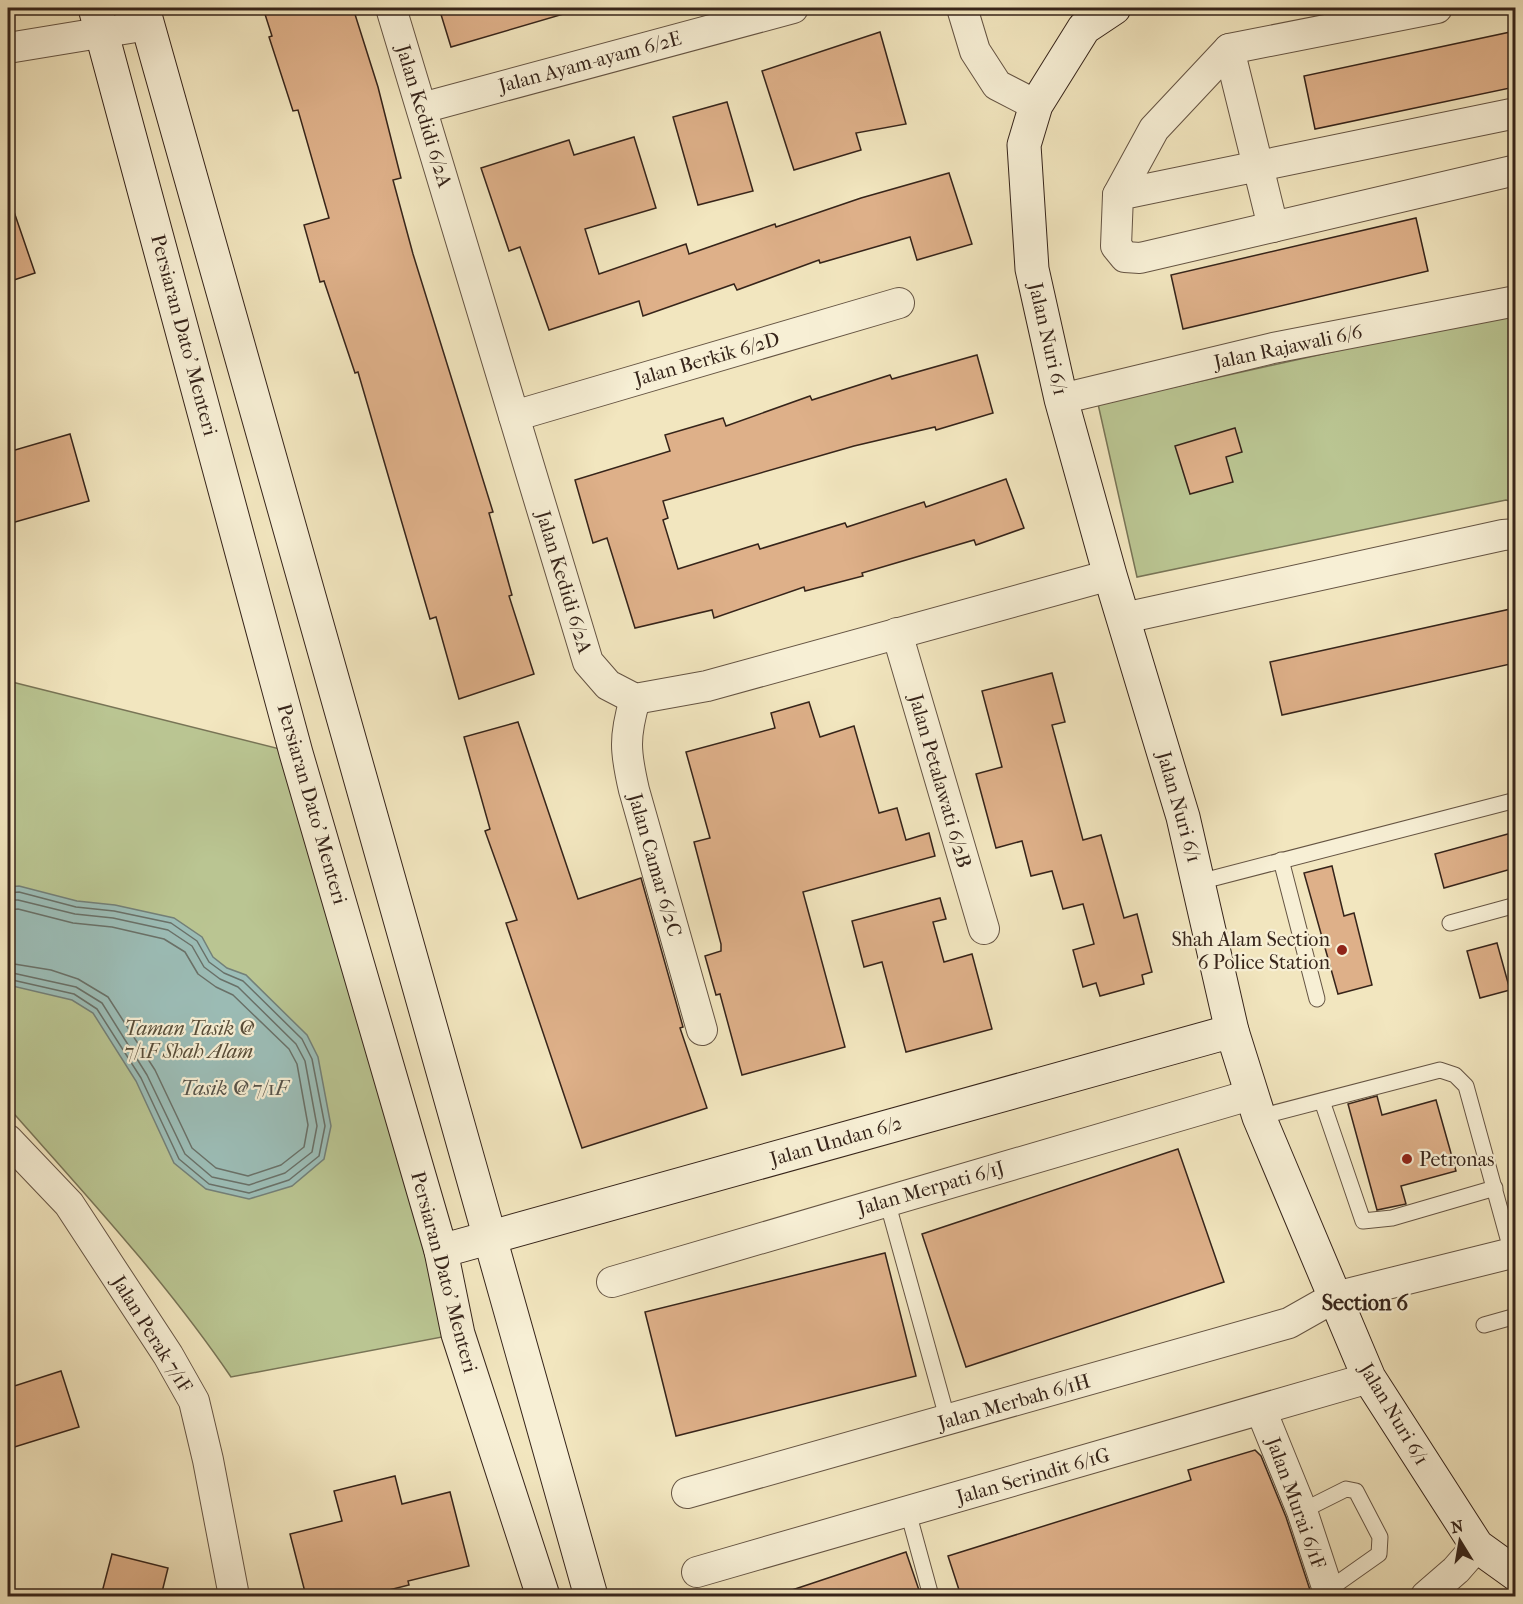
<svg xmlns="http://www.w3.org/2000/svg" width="1523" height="1604" font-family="'IM FELL French Canon',serif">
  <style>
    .green { fill: #bac592; stroke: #787456; stroke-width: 1.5 }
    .water { fill: #9cbeb8; stroke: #738079; stroke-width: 1.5 }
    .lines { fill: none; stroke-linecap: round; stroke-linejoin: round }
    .shore { stroke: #697169; stroke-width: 1.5 }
    .building { fill: #deb089; stroke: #36241a; stroke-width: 1.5 }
    .lane-casing { stroke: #655443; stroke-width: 17 }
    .street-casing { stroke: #655443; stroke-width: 32 }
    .secondary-casing { stroke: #36241a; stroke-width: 35 }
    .lane { stroke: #f7efd5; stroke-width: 15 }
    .street { stroke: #f7efd5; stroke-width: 30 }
    .secondary { stroke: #f7efd5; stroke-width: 33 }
    .poi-dot { fill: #8f2418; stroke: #f7efd5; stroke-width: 2 }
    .labels { text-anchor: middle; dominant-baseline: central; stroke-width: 4.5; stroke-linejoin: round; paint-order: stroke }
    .street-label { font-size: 20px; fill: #36241a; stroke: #f7efd5 }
    .poi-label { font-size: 20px; fill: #36241a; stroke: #f7efd5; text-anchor: end }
    .park-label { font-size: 20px; font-style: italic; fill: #574c38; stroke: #f7efd5 }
    .water-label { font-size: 21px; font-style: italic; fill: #555249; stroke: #f7efd5 }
    .quarter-label { font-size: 22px; font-weight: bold; fill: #36241a; stroke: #f7efd5 }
  </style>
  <rect width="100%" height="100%" fill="#f2e6bf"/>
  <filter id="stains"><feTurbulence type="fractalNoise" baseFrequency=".00333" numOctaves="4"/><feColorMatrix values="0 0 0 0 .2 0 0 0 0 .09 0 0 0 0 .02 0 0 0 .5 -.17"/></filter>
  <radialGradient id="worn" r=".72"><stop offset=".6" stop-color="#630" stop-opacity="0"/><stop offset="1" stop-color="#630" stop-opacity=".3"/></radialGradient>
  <g class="green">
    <polygon points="1515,315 1515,503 1506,500 1137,577 1098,404 1471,321"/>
    <path d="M8 681 296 753 458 1334 231 1377C165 1280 85 1194 8 1107Z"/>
  </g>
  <polygon class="water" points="19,886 77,901 115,905 174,918 202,937 213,957 227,968 246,975 307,1035 318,1057 331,1126 324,1159 292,1186 249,1199 206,1189 174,1163 136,1081 93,1013 72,1000 8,985 8,887"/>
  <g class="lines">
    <g class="shore">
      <polyline points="8,893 19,892 76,907 114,911 171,923 197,941 209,962 224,973 243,981 302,1039 312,1059 325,1126 319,1156 289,1180 249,1193 209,1184 179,1159 141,1078 97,1009 74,994 8,979"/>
      <polyline points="8,900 18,900 75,914 113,918 168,930 192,946 204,967 220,979 238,987 296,1044 305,1061 317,1126 312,1152 285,1173 249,1185 212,1177 185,1154 147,1075 102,1003 76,987 8,972"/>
      <polyline points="8,910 18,909 73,923 112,927 164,939 185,952 198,974 216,987 233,995 289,1049 297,1064 308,1125 304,1147 281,1165 248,1176 216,1168 192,1148 155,1070 108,997 78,979 51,970 8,963"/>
    </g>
  </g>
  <g class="building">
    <polygon points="263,8 353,8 378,87 401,178 393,180 413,254 493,512 489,513 512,595 509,596 534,674 459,699 436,617 430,619 358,372 355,373 324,281 320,282 304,225 329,218 298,110 293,111 269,37 272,36"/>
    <polygon points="439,8 567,8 567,13 451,47"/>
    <polygon points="1515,31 1515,87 1315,129 1304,76"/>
    <polygon points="880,32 906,124 856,133 861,150 794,170 762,71"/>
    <polygon points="727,102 753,191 698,205 673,117"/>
    <polygon points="634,137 656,208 585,229 599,274 686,244 689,254 775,224 776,227 861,198 949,173 972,244 917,260 910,237 820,263 819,260 737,290 734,284 643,316 639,301 549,330 520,247 509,251 481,168 569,140 574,155"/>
    <polygon points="11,203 35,273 8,282 8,204"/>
    <polygon points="1416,218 1428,271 1183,329 1171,275"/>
    <polygon points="977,355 993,413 936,430 935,427 854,446 663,501 668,518 663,520 678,569 758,544 760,549 845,523 847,527 924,502 926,507 1006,479 1024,528 976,545 974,540 862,573 863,576 805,591 804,587 714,618 712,610 635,628 607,538 593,543 575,480 670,451 665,435 723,418 726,426 810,396 812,400 890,375 892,379"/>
    <polygon points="1235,428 1242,452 1226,457 1233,482 1190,494 1175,446"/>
    <polygon points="70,434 89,501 8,524 8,452"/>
    <polygon points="1515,608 1515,663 1282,715 1270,662"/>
    <polygon points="1052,673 1065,722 1052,725 1083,840 1101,835 1124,918 1137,914 1152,972 1142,975 1144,984 1100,996 1096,983 1083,987 1073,950 1094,944 1083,904 1063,909 1052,871 1031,876 1022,841 996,848 976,774 1002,767 982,691"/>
    <polygon points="809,702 820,737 854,726 879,813 897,808 906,840 929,833 935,856 803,892 845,1047 742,1075 720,994 716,995 705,956 721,951 721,944 694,842 710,838 686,752 775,728 771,713"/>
    <polygon points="518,722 578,899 641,878 683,1027 680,1028 707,1108 582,1148 506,923 517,920 485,831 490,829 464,737"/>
    <polygon points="1515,832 1515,868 1444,888 1435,854"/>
    <polygon points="1332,866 1344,916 1354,913 1372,985 1338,994 1304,873"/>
    <polygon points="940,898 946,919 933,922 944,962 972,954 992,1029 906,1052 882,962 864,967 852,921"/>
    <polygon points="1497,943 1510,990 1480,998 1467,951"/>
    <polygon points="1377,1096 1382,1115 1436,1100 1456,1171 1401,1186 1406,1204 1377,1210 1348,1104"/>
    <polygon points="1178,1149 1224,1282 966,1367 922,1234"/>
    <polygon points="885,1253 916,1376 676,1436 645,1312"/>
    <polygon points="61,1371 79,1427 8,1449 8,1388"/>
    <polygon points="1255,1450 1261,1456 1286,1517 1312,1596 961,1596 948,1556 1191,1480 1188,1470"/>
    <polygon points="395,1476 402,1504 450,1492 469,1566 408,1581 409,1585 373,1594 373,1590 346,1596 306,1596 290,1534 342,1521 334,1491"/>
    <polygon points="906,1552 921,1596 784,1596 783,1593"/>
    <polygon points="112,1554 168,1568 161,1596 101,1596"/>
  </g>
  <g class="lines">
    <g class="lane-casing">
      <g id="lane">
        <polyline points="1281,860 1317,999"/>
        <polyline points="1199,882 1516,800"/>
        <polyline points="1450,923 1516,905"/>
        <polyline points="1322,1101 1363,1221 1392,1218 1495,1188"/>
        <polyline points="1259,1117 1440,1070 1455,1075 1466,1086 1512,1253"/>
        <polyline points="887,1201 948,1421"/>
        <polyline points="1484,1325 1516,1316"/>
        <polyline points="1302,1511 1346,1489 1356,1491 1380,1537 1379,1554 1328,1590"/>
        <polyline points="908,1512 931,1596"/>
      </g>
    </g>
    <g class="street-casing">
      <g id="street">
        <polyline points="391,8 588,662 608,685 635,699 707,686 1110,575"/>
        <polyline points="962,8 975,51 997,85 1036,105"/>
        <polyline points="8,48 148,25"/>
        <polyline points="1229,49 1273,227"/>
        <polyline points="422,108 793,8"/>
        <polyline points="1516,113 1118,195 1116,246 1125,257 1140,258 1516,170"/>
        <polyline points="1118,195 1154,129 1229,49 1437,8"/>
        <polyline points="1061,399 1273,348 1516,301"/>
        <polyline points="514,416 899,303"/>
        <polyline points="1124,618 1503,535 1516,534"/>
        <polyline points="897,633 984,929"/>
        <path d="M635 699C624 737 625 751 634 790L702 1030"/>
        <polyline points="8,1140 69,1204 168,1355 194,1401 208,1460 234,1596"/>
        <polyline points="612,1282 1250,1095"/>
        <polyline points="1261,1410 1302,1511 1330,1596"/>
        <polyline points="687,1493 1289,1323 1335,1297 1516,1252"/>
        <polyline points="697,1572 1369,1378"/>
        <polyline points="1426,1596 1456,1570 1477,1546"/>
      </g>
    </g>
    <g class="secondary-casing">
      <g id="secondary">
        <polyline points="95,8 296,753 441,1251 458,1334 543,1596"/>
        <polyline points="143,8 591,1596"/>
        <polyline points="1114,8 1084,28 1036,105 1024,145 1032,269 1061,399 1110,575 1183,817 1232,1031 1259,1117 1369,1378 1477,1546 1516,1574"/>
        <polyline points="441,1251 1232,1031"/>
      </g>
    </g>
    <use href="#lane" class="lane"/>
    <use href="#street" class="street"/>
    <use href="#secondary" class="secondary"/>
  </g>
  <g class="poi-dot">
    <circle cx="1342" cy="950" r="6"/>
    <circle cx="1407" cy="1159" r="6"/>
  </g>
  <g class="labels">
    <g class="street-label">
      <text transform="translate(590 62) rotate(-15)">Jalan Ayam-ayam 6/2E</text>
      <text transform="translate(424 116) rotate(73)">Jalan Kedidi 6/2A</text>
      <text transform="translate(184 335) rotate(75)">Persiaran Dato' Menteri</text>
      <text transform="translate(1048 339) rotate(77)">Jalan Nuri 6/1</text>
      <text transform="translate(1288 347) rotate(-12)">Jalan Rajawali 6/6</text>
      <text transform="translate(707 359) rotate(-16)">Jalan Berkik 6/2D</text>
      <text transform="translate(564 582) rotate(73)">Jalan Kedidi 6/2A</text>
      <text transform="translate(940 781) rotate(74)">Jalan Petalawati 6/2B</text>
      <text transform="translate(312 804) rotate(74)">Persiaran Dato' Menteri</text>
      <text transform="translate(1179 807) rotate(74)">Jalan Nuri 6/1</text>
      <text transform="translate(655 865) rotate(74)">Jalan Camar 6/2C</text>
      <text transform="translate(836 1141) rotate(-16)">Jalan Undan 6/2</text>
      <text transform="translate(931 1188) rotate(-16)">Jalan Merpati 6/1J</text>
      <text transform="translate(444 1272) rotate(75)">Persiaran Dato' Menteri</text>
      <text transform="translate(152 1334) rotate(58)">Jalan Perak 7/1F</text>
      <text transform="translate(1014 1402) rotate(-16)">Jalan Merbah 6/1H</text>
      <text transform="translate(1394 1414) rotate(59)">Jalan Nuri 6/1</text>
      <text transform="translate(1033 1476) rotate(-16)">Jalan Serindit 6/1G</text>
      <text transform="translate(1296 1503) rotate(70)">Jalan Murai 6/1F</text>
    </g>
    <g class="poi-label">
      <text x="1330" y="939">Shah Alam Section<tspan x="1330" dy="23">6 Police Station</tspan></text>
      <text x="1419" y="1159" text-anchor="start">Petronas</text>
    </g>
    <g class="park-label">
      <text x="189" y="1028">Taman Tasik @<tspan x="189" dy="23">7/1F Shah Alam</tspan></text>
    </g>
    <g class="water-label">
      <text x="234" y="1088">Tasik @ 7/1F</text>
    </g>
    <g class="quarter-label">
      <text x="1365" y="1303">Section 6</text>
    </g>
  </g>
  <rect width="1523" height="1604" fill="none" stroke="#f2e6bf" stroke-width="30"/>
  <rect x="9" y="9" width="1505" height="1586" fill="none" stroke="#36241a" stroke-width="3"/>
  <rect x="15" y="15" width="1493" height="1574" fill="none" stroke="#36241a" stroke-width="1.5"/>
  <g transform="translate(1460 1541) rotate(349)" stroke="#f7efd5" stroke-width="4.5" paint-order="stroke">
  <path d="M0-4.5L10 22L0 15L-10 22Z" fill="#36241a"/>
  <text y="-9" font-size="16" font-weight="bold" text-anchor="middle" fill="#36241a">N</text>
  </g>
  <rect width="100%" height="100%" filter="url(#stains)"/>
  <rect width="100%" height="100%" fill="url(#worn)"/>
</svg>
